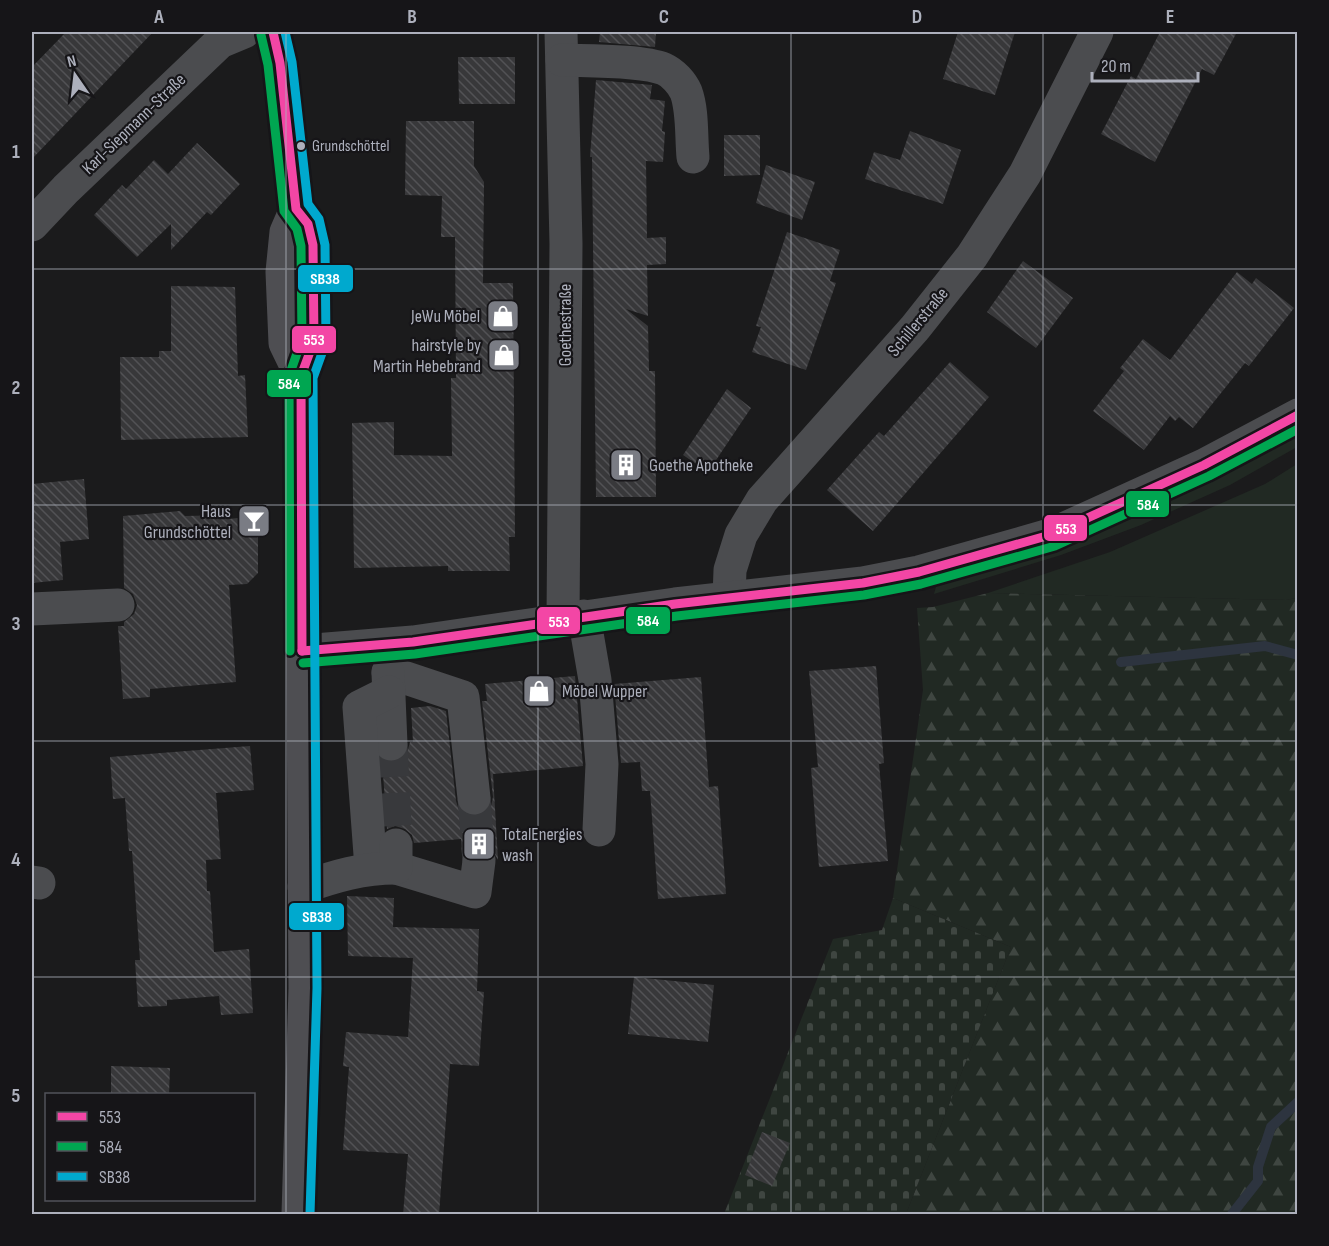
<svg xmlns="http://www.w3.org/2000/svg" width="1329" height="1246" font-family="'Sofia Sans Condensed',sans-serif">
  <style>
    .green { fill: #212923 }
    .forest { fill: url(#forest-firs) }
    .cemetery { fill: url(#cemetery-stones) }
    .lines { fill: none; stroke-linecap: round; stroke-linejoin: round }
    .stream { stroke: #2d343f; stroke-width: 10 }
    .building { fill: url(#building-back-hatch) }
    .minor-tunnel { stroke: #38393c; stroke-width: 33; stroke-dasharray: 33 16; stroke-linecap: butt }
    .minor { stroke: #4b4c4f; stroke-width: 33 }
    .major { stroke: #4e4e52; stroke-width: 33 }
    .bus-1-casing { stroke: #161518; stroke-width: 14 }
    .bus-2-casing { stroke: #161518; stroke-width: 14 }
    .bus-3-casing { stroke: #161518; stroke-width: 14 }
    .bus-1 { stroke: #f346a5; stroke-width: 9 }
    .bus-2 { stroke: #00a651; stroke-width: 9 }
    .bus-3 { stroke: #00a9ce; stroke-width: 9 }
    .grid { fill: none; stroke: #adb0bc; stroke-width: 1.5; stroke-opacity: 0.55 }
    .bus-dot { fill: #adb0bc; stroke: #161518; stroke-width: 2 }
    .labels { text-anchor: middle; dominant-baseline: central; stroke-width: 4.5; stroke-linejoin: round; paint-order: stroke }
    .bus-label { font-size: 16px; fill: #adb0bc; stroke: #161518; text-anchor: start }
    .street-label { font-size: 18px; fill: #adb0bc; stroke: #161518 }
    .poi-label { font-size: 18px; fill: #adb0bc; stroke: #161518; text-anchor: end }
    .line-badge { stroke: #161518; stroke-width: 2 }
    .badge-label { font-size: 16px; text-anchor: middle; font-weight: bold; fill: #fff }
    .neatline { fill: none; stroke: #adb0bc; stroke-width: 2 }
    .grid-label { font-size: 20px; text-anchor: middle; font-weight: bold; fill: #adb0bc }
  </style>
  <defs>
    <pattern id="forest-firs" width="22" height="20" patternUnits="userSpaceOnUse" patternTransform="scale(1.5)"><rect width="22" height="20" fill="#212923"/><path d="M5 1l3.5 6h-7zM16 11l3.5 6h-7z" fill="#3f4641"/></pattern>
    <pattern id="cemetery-stones" width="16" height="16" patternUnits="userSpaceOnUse" patternTransform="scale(1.5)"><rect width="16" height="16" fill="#212923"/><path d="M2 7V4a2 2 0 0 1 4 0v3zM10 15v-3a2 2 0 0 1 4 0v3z" fill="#3f4641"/></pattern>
    <pattern id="building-back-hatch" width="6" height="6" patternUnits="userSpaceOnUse" patternTransform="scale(1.5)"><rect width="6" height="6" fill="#38383a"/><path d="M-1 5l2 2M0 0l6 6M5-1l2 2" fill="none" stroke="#525255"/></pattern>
  </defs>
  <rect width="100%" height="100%" fill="#1b1b1c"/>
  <g class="green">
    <polygon points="1297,436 1297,447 1230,485 1141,525 1061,555 934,594 937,583 1055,547 1139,516"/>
    <polygon points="1297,464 1297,598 1286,600 988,593 1110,552 1265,484"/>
  </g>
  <polygon class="forest" points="988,593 1286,600 1297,598 1297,1214 906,1214 1011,947 893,898 923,690 917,608 933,607"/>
  <polygon class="cemetery" points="893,898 1011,947 906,1214 724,1214 833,939 882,930"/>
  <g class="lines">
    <g class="stream">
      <polyline points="1121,662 1265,646 1298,655"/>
      <polyline points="1232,1214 1258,1181 1258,1167 1271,1127 1298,1102"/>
    </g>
  </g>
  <g class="building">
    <polygon points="66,32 153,32 32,159 32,67"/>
    <polygon points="600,32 656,32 655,47 599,42"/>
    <polygon points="958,32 1015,32 995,95 943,79"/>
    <polygon points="1160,32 1237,32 1214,75 1202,69 1155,162 1101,134 1131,76 1136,79"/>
    <polygon points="458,57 515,57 515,104 459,104"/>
    <polygon points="596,80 652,85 650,99 665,101 662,131 665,132 663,162 646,161 647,238 666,237 666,264 647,265 648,316 626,309 648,326 649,371 655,371 656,497 596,497 592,157 590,157"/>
    <polygon points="406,121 474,121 474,166 484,182 483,283 513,283 515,537 509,537 510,571 448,571 448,566 354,568 352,423 394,422 394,455 452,456 451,378 456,378 455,237 441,237 442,196 405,195"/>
    <polygon points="910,131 961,150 943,204 865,179 874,152 900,160"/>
    <polygon points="724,135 760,135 760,175 724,176"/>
    <polygon points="197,143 240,184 211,215 207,212 171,250 171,224 137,257 94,215 122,185 126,189 154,160 168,174"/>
    <polygon points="766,165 815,182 802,220 756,203"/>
    <polygon points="787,232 840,250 830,281 836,283 806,370 752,352 761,327 756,326"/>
    <polygon points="1023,261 1073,298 1036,348 987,312"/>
    <polygon points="1237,272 1252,284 1256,278 1294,308 1249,366 1245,363 1193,428 1179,417 1175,421 1170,416 1144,450 1093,411 1124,371 1120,368 1143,339 1170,360"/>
    <polygon points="171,286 235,287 238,376 245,375 248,437 121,440 120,357 159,357 159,351 171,351"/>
    <polygon points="950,362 989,397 873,531 827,490 879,432 884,436"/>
    <polygon points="727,389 751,408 708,472 683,455"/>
    <polygon points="84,479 89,539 60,542 63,580 32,583 32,484"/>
    <polygon points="180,511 185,516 228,515 228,519 248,517 258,524 258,573 247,584 229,585 236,682 150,689 150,697 123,699 118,626 124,626 124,622 134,614 137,605 133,594 124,588 123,516"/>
    <polygon points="876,666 884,763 879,764 888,861 819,867 811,768 818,767 809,671"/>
    <polygon points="575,676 583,766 493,774 498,860 491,847 482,843 471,844 462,854 461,839 414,843 412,835 405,829 395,826 387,829 382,760 392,763 401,760 407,753 410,742 413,742 411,708 430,706 446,711 456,801 459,810 466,815 477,816 486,813 491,806 493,797 482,701 487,701 485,684"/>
    <polygon points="701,677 709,787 718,786 726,894 658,899 650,791 642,791 640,762 621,763 614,684"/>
    <polygon points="250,746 254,790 216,793 221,859 206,860 207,891 210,891 214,952 249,949 253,1013 221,1015 219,996 167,1000 167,1006 138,1007 135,960 140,960 132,851 129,851 125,798 113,799 110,757"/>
    <polygon points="347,896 394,898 393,927 479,929 477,991 484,992 479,1066 450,1064 439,1215 403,1215 408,1154 343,1150 349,1067 343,1066 346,1032 408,1037 413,958 348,956"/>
    <polygon points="634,977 714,985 708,1042 628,1034"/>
    <polygon points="111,1066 170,1068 169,1095 111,1095"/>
    <polygon points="762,1132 790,1143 772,1186 745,1175"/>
  </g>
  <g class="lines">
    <g class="minor-tunnel">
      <polyline points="391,744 396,845"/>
      <polyline points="474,798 479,861"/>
    </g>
    <g class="minor">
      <polyline points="561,32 566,244 563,619"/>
      <path d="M562 60C587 61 642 60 664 69 673 73 682 83 686 92 693 111 691 136 693 157"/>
      <polyline points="32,225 66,189 220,42 244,32"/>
      <polyline points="729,598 730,570 741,535 762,500 915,328 972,256 1025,174 1097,32"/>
      <polyline points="32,609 118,605"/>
      <polyline points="584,616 595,680 602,764 599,830"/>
      <polyline points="302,651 413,642 675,604 863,583 919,572 1050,535 1204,465 1298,415"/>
      <polyline points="388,672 463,697 474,798"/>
      <polyline points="388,673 391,744"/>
      <polyline points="371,868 359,707 389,692"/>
      <polyline points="396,868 475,892 479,861"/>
      <polyline points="32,882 39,883"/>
      <path d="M304 887C336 876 362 868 396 868V845"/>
    </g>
    <g class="major">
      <polyline points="273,32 280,63 296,209 286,232 282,272 285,343 301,376"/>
      <polyline points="296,209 308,224 313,245 314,341 301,376 305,988 298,1214"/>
    </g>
    <g class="bus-1-casing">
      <g id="bus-1">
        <polyline points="273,32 280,63 296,209 308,224 313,245 314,341 301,376 302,651"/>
        <polyline points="302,651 413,642 675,604 863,583 919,572 1050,535 1204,465 1298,415"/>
      </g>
    </g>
    <g class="bus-2-casing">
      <g id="bus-2">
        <polyline points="261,35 268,65 284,211 297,229 301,246 302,339 289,376 290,651"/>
        <polyline points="303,663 415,654 677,616 864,595 921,584 1055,546 1209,476 1298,429"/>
      </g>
    </g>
    <g class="bus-3-casing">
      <polyline id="bus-3" points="285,32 292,62 308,204 319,219 325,245 326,342 313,378 317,988 310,1214"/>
    </g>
    <use href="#bus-1" class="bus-1"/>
    <use href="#bus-2" class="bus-2"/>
    <use href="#bus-3" class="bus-3"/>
  </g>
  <path class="grid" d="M286 32V1214M538 32V1214M791 32V1214M1043 32V1214M32 269H1298M32 505H1298M32 741H1298M32 977H1298"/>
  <defs>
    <g id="shop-square" transform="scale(1.725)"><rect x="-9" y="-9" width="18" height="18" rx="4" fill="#7a7c84" stroke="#161518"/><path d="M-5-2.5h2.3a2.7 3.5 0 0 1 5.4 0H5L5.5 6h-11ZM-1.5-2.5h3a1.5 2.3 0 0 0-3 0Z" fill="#fff"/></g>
    <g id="building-square" transform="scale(1.725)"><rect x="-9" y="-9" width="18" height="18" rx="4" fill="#7a7c84" stroke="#161518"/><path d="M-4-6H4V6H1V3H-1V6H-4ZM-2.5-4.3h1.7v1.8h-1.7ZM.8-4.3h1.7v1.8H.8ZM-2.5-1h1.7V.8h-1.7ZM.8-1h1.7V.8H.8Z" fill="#fff"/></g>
    <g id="bar-square" transform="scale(1.725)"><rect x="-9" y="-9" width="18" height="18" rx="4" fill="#7a7c84" stroke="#161518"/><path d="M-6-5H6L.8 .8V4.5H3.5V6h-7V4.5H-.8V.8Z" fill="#fff"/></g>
  </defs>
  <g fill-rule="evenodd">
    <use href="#shop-square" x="503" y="316"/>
    <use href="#shop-square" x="504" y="355"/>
    <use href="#building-square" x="626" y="465"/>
    <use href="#bar-square" x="254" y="521"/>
    <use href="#shop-square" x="539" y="691"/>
    <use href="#building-square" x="479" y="844"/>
  </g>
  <circle class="bus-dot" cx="301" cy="146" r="5"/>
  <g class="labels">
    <g class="bus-label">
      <text x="312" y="146">Grundschöttel</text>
    </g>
    <g class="street-label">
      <text transform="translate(134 124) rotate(-44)">Karl-Siepmann-Straße</text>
      <text transform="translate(918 322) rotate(-50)">Schillerstraße</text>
      <text transform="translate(565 325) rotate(-90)">Goethestraße</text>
    </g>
    <g class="poi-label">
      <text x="480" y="316">JeWu Möbel</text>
      <text x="481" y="345">hairstyle by<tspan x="481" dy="21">Martin Hebebrand</tspan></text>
      <text x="649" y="465" text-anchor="start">Goethe Apotheke</text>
      <text x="231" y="511">Haus<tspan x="231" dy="21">Grundschöttel</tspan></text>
      <text x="562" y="691" text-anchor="start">Möbel Wupper</text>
      <text x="502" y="834" text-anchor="start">TotalEnergies<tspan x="502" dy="21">wash</tspan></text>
    </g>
  </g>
  <g class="line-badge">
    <rect x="297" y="264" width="57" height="29" rx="6" fill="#00a9ce"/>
    <rect x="291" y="325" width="46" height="29" rx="6" fill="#f346a5"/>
    <rect x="266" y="369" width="46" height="29" rx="6" fill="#00a651"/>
    <rect x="1125" y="490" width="45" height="28" rx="6" fill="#00a651"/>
    <rect x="1043" y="514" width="45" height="28" rx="6" fill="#f346a5"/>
    <rect x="625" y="606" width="46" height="29" rx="6" fill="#00a651"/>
    <rect x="536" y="606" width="45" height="29" rx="6" fill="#f346a5"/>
    <rect x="288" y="902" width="57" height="29" rx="6" fill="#00a9ce"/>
  </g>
  <g class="badge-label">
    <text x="325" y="284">SB38</text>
    <text x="314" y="345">553</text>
    <text x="289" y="389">584</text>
    <text x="1148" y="510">584</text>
    <text x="1066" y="534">553</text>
    <text x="648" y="626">584</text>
    <text x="559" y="627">553</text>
    <text x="317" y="922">SB38</text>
  </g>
  <rect width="1329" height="1246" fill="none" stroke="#161518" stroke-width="66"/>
  <rect x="45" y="1093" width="210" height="108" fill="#161518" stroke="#52535a" stroke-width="1.5"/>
  <rect x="57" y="1112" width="30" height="9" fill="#f346a5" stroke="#52535a" stroke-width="1.5"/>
  <text x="99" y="1123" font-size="18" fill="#adb0bc">553</text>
  <rect x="57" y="1142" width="30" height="9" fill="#00a651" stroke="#52535a" stroke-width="1.5"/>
  <text x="99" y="1153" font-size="18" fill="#adb0bc">584</text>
  <rect x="57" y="1172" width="30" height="9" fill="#00a9ce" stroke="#52535a" stroke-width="1.5"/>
  <text x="99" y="1183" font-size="18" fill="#adb0bc">SB38</text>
  <g transform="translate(75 75) rotate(346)" stroke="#161518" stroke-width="4.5" paint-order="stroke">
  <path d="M0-4.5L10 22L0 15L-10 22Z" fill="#adb0bc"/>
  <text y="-9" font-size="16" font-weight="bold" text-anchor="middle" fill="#adb0bc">N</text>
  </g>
  <path d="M1092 72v9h106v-9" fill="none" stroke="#adb0bc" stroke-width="3"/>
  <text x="1101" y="72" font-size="18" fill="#adb0bc" stroke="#161518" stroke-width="4.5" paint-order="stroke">20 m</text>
  <rect x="33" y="33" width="1263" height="1180" class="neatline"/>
  <g class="grid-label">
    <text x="159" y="23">A</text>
    <text x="412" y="23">B</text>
    <text x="664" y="23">C</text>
    <text x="917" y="23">D</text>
    <text x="1170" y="23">E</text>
    <text x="16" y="158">1</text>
    <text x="16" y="394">2</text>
    <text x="16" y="630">3</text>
    <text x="16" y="866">4</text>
    <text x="16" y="1102">5</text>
  </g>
</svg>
